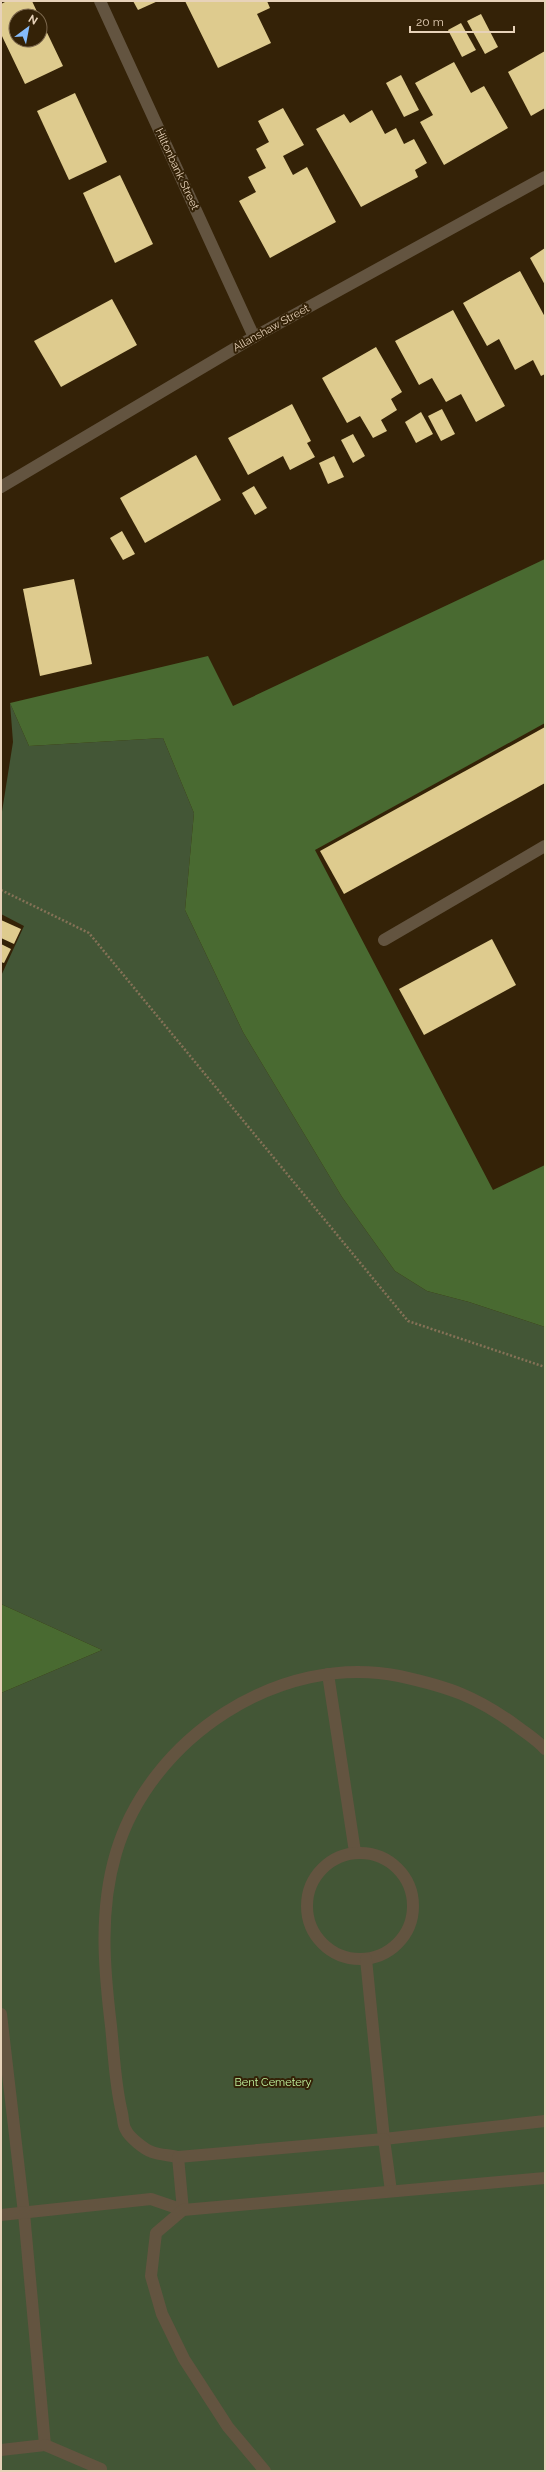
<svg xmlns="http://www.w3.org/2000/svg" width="546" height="2472" font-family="Raleway,sans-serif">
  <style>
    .green { fill: #435636 }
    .forest { fill: #496a31 }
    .building { fill: #decb8e }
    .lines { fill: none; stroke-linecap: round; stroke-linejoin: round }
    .path { stroke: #857257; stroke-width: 2.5; stroke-dasharray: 2 2; stroke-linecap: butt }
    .lane { stroke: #635440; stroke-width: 12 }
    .street { stroke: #635440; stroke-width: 12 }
    .labels { text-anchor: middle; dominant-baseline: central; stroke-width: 4; stroke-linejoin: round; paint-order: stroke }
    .street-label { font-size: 11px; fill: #e7d2b9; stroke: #342207 }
    .park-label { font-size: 11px; fill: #c2f5a0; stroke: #342207 }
  </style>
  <rect width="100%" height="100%" fill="#342207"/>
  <polygon class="green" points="10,703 29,746 163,738 194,813 185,910 243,1032 342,1197 395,1271 427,1291 469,1302 545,1327 545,2471 1,2471 1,1693 102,1650 1,1604 1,976 24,926 1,914 1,818 13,742"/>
  <g class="forest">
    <polygon points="545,559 545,723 315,850 493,1190 545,1165 545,1327 469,1302 427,1291 395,1271 342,1197 243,1032 185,910 194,813 163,738 29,746 10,703 208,656 233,706"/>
    <polygon points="1,1604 102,1650 1,1693"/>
  </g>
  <g class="building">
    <polygon points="7,1 32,1 39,16 16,16 16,40 40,40 40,18 63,66 25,84 1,34 1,4"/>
    <polygon points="133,1 158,1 138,10"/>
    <polygon points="185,1 267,1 270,8 257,14 271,43 218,68"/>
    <polygon points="481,14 498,47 485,54 467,21"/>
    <polygon points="461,23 476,50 462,57 448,30"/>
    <polygon points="545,51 545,108 531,116 508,72"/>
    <polygon points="454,62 471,93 484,86 508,128 444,165 420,122 433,115 415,83"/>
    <polygon points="401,75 419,110 404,117 386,83"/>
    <polygon points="75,93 107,162 69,180 37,111"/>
    <polygon points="283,108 304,145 283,156 293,175 307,167 336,222 270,258 239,201 256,192 248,177 266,168 256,149 269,142 258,121"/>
    <polygon points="372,110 385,134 396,128 404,144 414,139 427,163 415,170 418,177 361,207 316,129 344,114 350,123"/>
    <polygon points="120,175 153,244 115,263 83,193"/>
    <polygon points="545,248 545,285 530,258"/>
    <polygon points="520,271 545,317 545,374 541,376 533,360 515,370 499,339 487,346 463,303"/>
    <polygon points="112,299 137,345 61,387 34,341"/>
    <polygon points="453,310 505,406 476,422 461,394 446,402 432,378 419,385 395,341"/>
    <polygon points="376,347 402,392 391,399 397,410 381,420 387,431 373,438 360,416 347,423 322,378"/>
    <polygon points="292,404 311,441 307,443 315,457 290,470 283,456 248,475 228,438"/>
    <polygon points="442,409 455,434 441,441 428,416"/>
    <polygon points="421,412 433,434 416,443 405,422"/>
    <polygon points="353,434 365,456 353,463 341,440"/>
    <polygon points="196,455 221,500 145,543 120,498"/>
    <polygon points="334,456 344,477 328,484 319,463"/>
    <polygon points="254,486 267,508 255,515 242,493"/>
    <polygon points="122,531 135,554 123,560 110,538"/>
    <polygon points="74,579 92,664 40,676 23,589"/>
    <polygon points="545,727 545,783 344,894 320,851"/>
    <polygon points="1,920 21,929 14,944 1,938"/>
    <polygon points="492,939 516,985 424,1035 399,989"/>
    <polygon points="1,944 11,949 4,963 1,962"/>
  </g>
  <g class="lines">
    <polyline class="path" points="1,890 89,933 408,1321 545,1367"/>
    <g class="lane">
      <polyline points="384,940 545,846"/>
      <polyline points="328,1674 355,1852"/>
      <circle cx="360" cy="1906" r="53"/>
      <polyline points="366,1959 384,2139 545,2121"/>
      <polyline points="1,2014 24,2213 45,2445 1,2450"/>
      <path d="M178 2157C170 2155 160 2155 152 2152 145 2150 129 2137 126 2130 123 2126 123 2118 122 2113 115 2085 114 2055 111 2026 104 1968 99 1910 116 1853 150 1738 280 1652 399 1676 449 1687 476 1696 518 1727 527 1734 537 1740 545 1749"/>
      <polyline points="1,2215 151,2199 183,2210 178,2157 384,2139 391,2191"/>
      <polyline points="45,2445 101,2469"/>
      <polyline points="265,2471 228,2427 184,2359 162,2314 151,2276 156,2233 183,2210 545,2178"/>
    </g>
    <g class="street">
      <polyline points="100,1 254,337"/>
      <polyline points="1,487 254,337 545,177"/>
    </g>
  </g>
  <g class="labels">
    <g class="street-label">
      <text transform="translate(177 169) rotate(65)">Hiltonbank Street</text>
      <text transform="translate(271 328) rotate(-29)">Allanshaw Street</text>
    </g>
    <g class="park-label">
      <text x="273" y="2082">Bent Cemetery</text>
    </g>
  </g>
  <rect width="546" height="2472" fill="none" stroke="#e7d2b9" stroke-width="4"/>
  <g transform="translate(28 28) rotate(32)"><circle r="19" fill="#342207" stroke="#7c684e"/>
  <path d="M0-3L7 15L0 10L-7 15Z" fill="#85bbfb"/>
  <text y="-6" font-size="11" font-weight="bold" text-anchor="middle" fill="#e7d2b9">N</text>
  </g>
  <path d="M410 26v6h104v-6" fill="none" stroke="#e7d2b9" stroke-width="2"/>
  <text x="416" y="26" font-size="12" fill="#e7d2b9" stroke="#342207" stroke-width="3" paint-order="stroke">20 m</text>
</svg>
